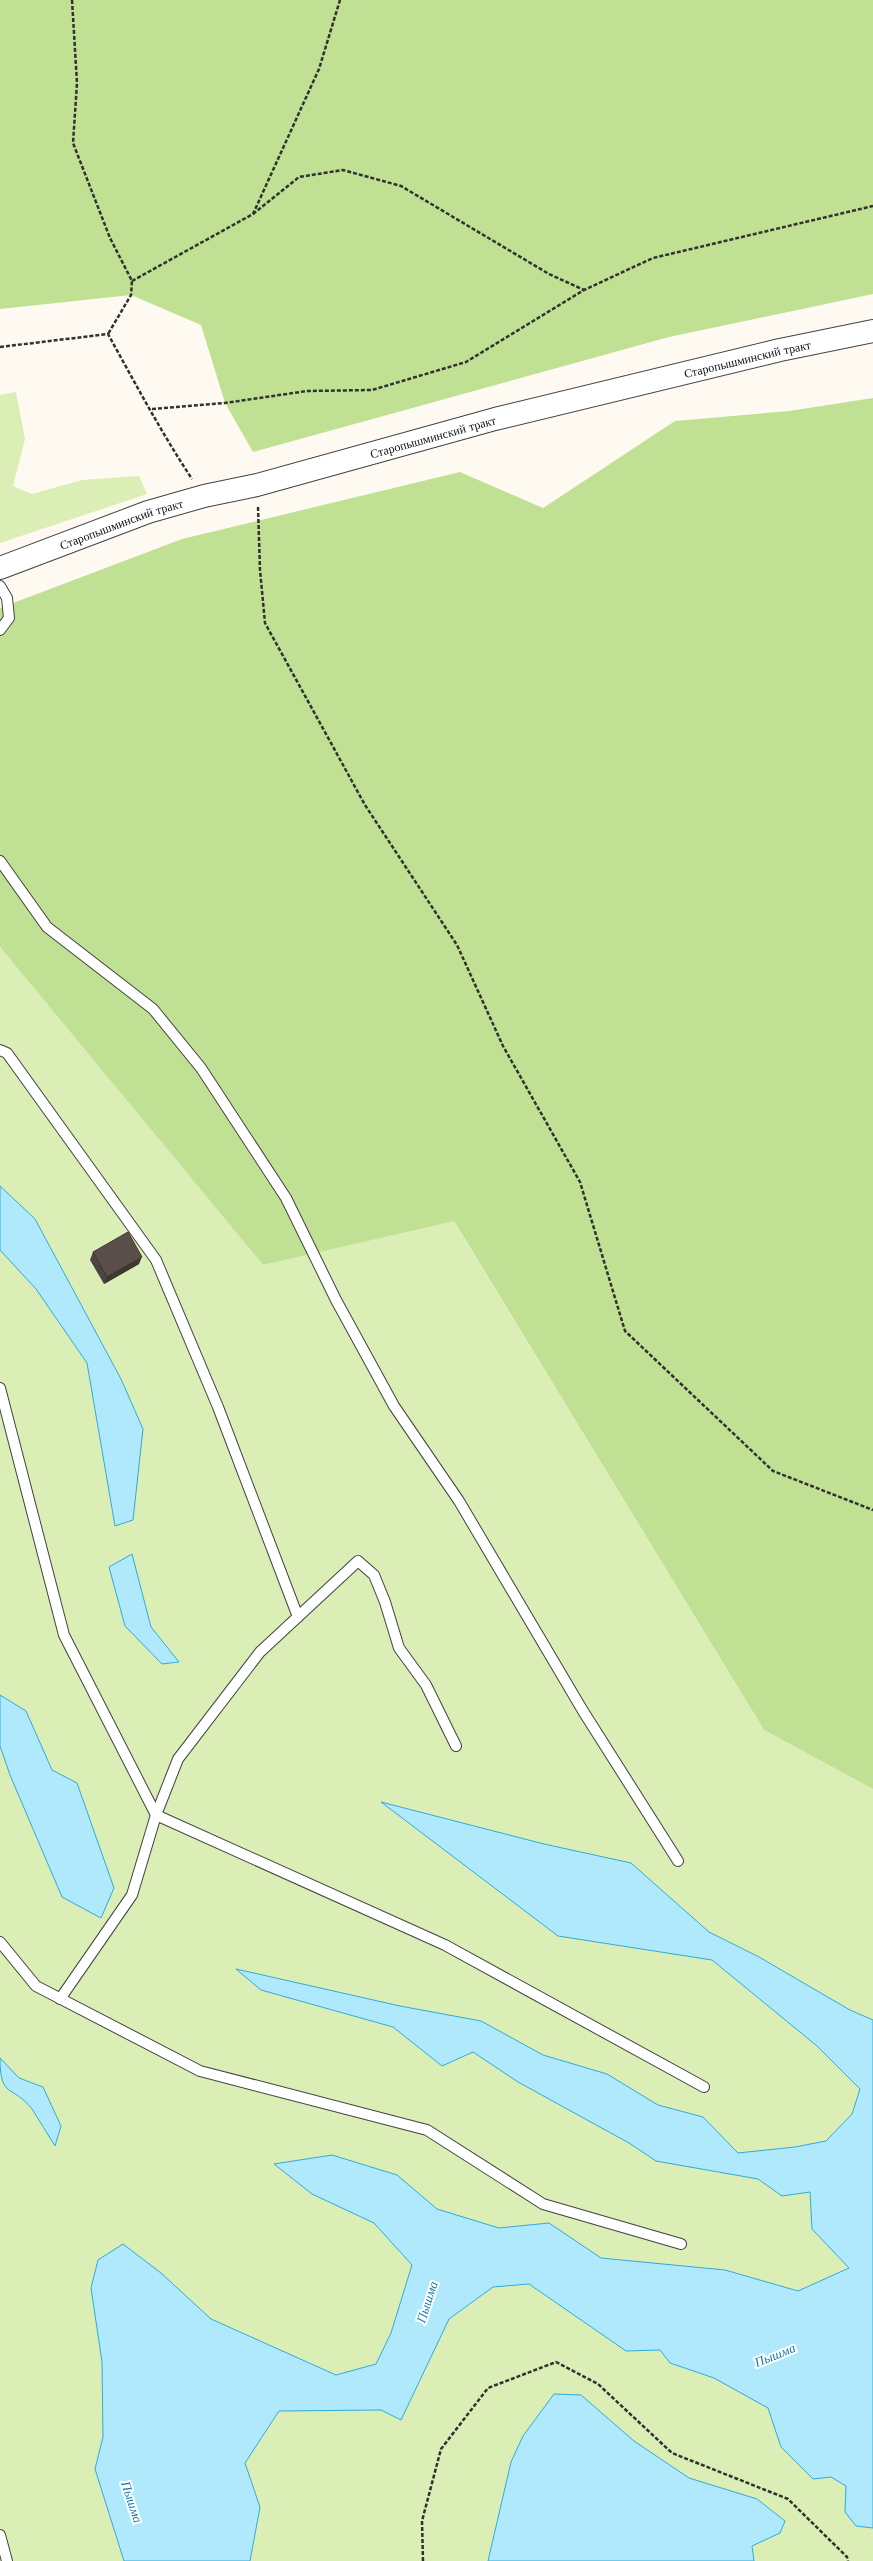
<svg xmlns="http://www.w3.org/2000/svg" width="873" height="2561" font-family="'Libre Baskerville',serif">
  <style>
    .green { fill: #daeeb6 }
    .forest { fill: #c0e094 }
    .water { fill: #b0e9fc; stroke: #30abda }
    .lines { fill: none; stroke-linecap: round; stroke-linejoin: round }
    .service-casing { stroke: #424242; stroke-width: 12 }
    .tertiary-casing { stroke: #424242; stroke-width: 24 }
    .path { stroke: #313131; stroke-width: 2.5; stroke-dasharray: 4 2; stroke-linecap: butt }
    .service { stroke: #fff; stroke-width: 10 }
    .tertiary { stroke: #fff; stroke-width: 22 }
    .wall { fill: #4d4340 }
    .shaded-wall { fill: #3e3734 }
    .building { fill: #594e4a; stroke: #3e3734 }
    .labels { text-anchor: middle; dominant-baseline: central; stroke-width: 4; stroke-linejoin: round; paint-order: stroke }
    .street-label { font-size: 12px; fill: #0f0f0f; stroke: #fff }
    .water-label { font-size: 13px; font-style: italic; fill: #0c7bad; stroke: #fff }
  </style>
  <rect width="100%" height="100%" fill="#fffaf1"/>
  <g class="green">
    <polygon points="16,392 25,439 13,486 32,494 82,480 139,476 147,494 0,543 0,395"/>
    <polygon points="0,947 263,1265 453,1220 764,1730 873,1789 873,2561 0,2561"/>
  </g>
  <g class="forest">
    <polygon points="0,0 873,0 873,294 669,337 253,452 225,403 201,325 131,295 0,309"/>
    <polygon points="873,398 873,1789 764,1730 454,1221 263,1265 0,947 0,608 182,539 460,472 543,508 675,421 789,411"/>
  </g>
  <g class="water">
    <polygon points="0,1186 35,1219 121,1379 143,1429 133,1520 115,1526 87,1363 36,1289 0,1250"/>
    <polygon points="132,1554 151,1627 179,1662 162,1664 125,1626 109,1567"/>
    <polygon points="0,1695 26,1711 52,1770 77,1783 114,1888 101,1918 62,1897 10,1775 0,1746"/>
    <polygon points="381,1802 544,1844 631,1863 709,1932 759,1957 850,2010 873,2020 873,2528 856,2526 845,2512 846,2486 831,2477 813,2479 781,2447 768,2408 714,2378 670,2363 660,2350 626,2351 529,2284 493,2287 449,2319 401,2420 381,2410 279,2411 245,2463 260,2507 250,2561 124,2561 95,2469 103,2437 102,2362 91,2288 98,2260 123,2244 161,2273 211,2319 336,2375 376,2364 391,2333 412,2265 374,2223 312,2194 274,2164 332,2155 397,2175 437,2209 499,2228 549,2223 601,2258 725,2270 798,2291 849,2268 812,2229 810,2192 782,2196 758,2179 656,2161 629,2143 518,2082 473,2052 442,2066 393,2027 261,1990 236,1969 400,2006 481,2021 543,2055 607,2074 658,2105 703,2117 738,2153 795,2147 826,2141 852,2114 860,2089 817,2046 712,1960 558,1936"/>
    <path d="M0 2058 19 2078 43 2087 61 2126 55 2146C47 2134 40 2121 32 2109 12 2084 0 2099 0 2058Z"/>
    <polygon points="554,2394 581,2395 634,2441 689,2478 757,2499 785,2521 780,2533 752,2546 754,2561 488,2561 511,2462 523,2436"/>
  </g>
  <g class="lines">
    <g class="service-casing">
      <g id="service">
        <polyline points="0,586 7,598 9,618 0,630"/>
        <polyline points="0,861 47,927 153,1009 201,1068 286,1198 336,1300 394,1406 459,1501 583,1711 678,1861"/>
        <polyline points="0,1050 7,1053 156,1260 218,1407 298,1617"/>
        <polyline points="0,1388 64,1635 156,1815 445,1945 704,2087"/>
        <polyline points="0,1942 36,1986 200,2071 427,2130 543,2204 681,2244"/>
        <polyline points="60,1999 132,1895 156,1815 178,1759 260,1652 358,1561 374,1575 385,1602 399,1648 426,1685 456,1746"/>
        <polyline points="0,2535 7,2561"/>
      </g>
    </g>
    <g class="tertiary-casing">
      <g id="tertiary">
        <path id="s1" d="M0 568 148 512 204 496 257 485 495 419 780 350 873 331"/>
      </g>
    </g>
    <g class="path">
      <polyline points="72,0 77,83 73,143 110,238 132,281 131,295 108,334"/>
      <polyline points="253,214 299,177 343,170 401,186 549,274 584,290"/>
      <polyline points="132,281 253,214 319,69 340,0"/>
      <path d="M0 347 108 334C135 383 161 432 192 479"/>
      <polyline points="152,409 225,403 307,391 372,390 466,362 584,290 653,258 873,206"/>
      <polyline points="258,507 260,570 265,623 365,805 457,945 503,1046 580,1182 625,1331 773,1471 873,1510"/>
      <polyline points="423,2561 422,2521 441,2449 488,2388 556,2362 598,2384 672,2453 788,2499 847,2557 848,2561"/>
    </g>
    <use href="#service" class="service"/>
    <use href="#tertiary" class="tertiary"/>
  </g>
  <polygon class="wall" points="93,1252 139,1264 104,1284 90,1260"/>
  <polygon class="shaded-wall" points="142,1257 139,1264 104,1284 107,1277"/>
  <polygon class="building" points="128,1232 142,1257 107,1277 93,1252"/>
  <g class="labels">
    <g class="street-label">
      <text stroke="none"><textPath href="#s1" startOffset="777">Старопышминский тракт</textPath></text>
      <text stroke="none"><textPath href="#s1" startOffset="453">Старопышминский тракт</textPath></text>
      <text stroke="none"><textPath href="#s1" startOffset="129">Старопышминский тракт</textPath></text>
    </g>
    <g class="water-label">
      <text transform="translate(427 2302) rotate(-72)">Пышма</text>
      <text transform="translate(775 2355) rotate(-22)">Пышма</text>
      <text transform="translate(132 2502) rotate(72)">Пышма</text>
    </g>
  </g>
</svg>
